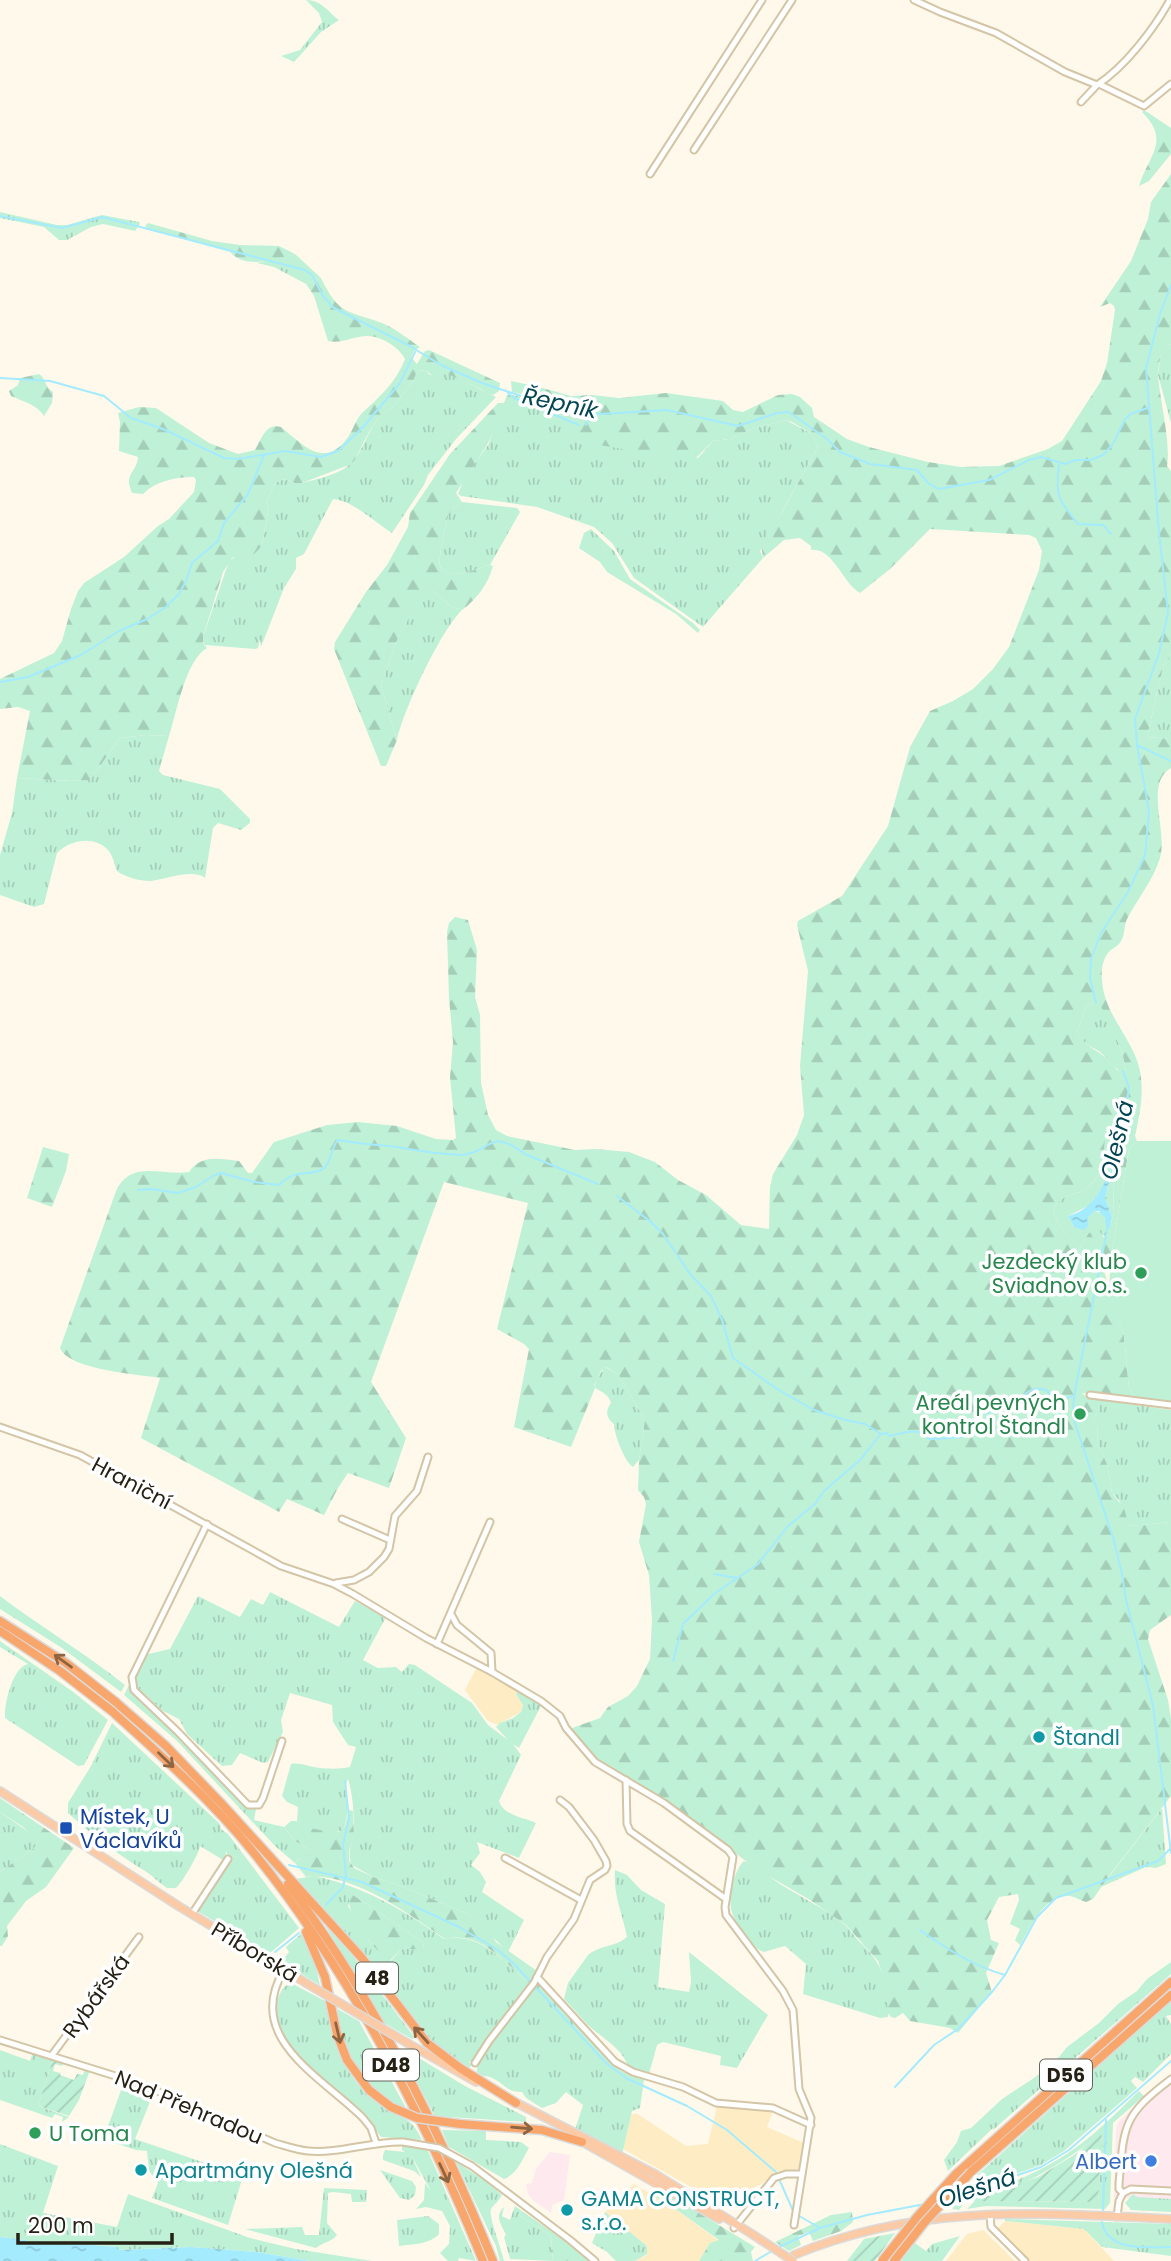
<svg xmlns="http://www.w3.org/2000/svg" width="1171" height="2261" font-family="Poppins,sans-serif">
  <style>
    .commercial { fill: #fee9ee }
    .built { fill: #feedc4 }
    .grass { fill: url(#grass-tufts); fill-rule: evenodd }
    .forest { fill: url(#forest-firs); fill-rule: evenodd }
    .garden { fill: url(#garden-furrows) }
    .pitch { fill: #bff1d7 }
    .water { fill: url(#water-ripples) }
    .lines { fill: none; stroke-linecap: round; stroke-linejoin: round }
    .stream { stroke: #a4ebfe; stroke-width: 2 }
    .minor-casing { stroke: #d3c5a5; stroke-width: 9 }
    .major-casing { stroke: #dcdbda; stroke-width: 10 }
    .highway-casing { stroke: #dcdbda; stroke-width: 11 }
    .minor { stroke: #fff; stroke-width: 5 }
    .major { stroke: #fbcaa6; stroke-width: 7 }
    .highway { stroke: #f8a66b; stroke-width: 8 }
    .minor-bridge-casing { stroke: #d3c5a5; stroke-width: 9; stroke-linecap: butt }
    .major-bridge-casing { stroke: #dcdbda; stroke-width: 10; stroke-linecap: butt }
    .highway-bridge-casing { stroke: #dcdbda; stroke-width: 11; stroke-linecap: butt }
    .minor-bridge { stroke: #fff; stroke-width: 5 }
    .major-bridge { stroke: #fbcaa6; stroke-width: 7 }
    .highway-bridge { stroke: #f8a66b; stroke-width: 8 }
    .oneway { stroke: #8f6440 }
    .leisure-dot { fill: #2e9e5b; stroke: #fff; stroke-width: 2.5 }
    .culture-dot { fill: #0f9aa8; stroke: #fff; stroke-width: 2.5 }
    .transit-dot { fill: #1a4fb4; stroke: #fff; stroke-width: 2.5 }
    .shop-dot { fill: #3f7fe0; stroke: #fff; stroke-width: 2.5 }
    .labels { text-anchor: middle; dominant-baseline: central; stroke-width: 7; stroke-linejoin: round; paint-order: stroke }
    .shield { fill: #fff; stroke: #67645b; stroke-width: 2 }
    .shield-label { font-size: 19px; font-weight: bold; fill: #262115 }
    .leisure-label { font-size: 21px; fill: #27864d; stroke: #fff; text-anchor: end }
    .street-label { font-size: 21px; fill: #262115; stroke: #fff }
    .culture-label { font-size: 21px; fill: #0d838f; stroke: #fff; text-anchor: start }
    .transit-label { font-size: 21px; fill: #164399; stroke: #fff; text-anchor: start }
    .shop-label { font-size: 21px; fill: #366cbe; stroke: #fff; text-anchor: end }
    .water-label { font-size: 23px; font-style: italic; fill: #034653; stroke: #fff }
  </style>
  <defs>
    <pattern id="grass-tufts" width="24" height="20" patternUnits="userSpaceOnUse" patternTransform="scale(1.75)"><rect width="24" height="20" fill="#bff1d7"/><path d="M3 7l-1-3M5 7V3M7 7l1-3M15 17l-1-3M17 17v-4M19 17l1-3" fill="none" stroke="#a4ceb8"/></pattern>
    <pattern id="forest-firs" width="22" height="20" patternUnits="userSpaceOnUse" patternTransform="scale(1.75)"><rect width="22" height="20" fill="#bff1d7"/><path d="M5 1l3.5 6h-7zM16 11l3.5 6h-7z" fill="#a4ceb8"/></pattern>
    <pattern id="garden-furrows" width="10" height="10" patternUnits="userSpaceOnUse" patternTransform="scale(1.75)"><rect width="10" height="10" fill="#bff1d7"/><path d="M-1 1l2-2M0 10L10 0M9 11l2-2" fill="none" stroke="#a4ceb8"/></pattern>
    <pattern id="water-ripples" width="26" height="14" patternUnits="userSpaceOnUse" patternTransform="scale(1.75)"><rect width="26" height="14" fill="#a4ebfe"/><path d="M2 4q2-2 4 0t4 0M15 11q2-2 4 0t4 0" fill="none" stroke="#8dc9d9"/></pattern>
  </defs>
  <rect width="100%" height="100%" fill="#fff9ec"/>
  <g class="commercial">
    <polygon points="1171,2075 1171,2199 1114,2198 1116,2128 1120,2120 1158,2084"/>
    <polygon points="550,2152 570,2155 564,2200 552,2205 551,2213 533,2200 528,2194 526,2184 532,2183 536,2169"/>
  </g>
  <g class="built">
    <polygon points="477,1667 518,1691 516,1694 523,1705 521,1712 497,1725 487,1720 465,1690"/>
    <polygon points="717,2106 773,2111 767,2127 806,2144 800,2169 776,2171 763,2183 754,2188 741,2205 732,2207 725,2206 623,2149 631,2115 636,2113 686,2146 708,2144"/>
    <polygon points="634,2184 677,2210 719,2241 710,2243 699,2261 635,2261 647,2255 647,2246 605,2212"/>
    <polygon points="1005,2221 1084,2229 1114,2261 1028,2261 997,2229"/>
    <polygon points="983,2230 1015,2261 946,2261 967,2234"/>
  </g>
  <g class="grass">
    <path d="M306 0C322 0 329 13 339 20L321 32 294 62 281 56 300 50 322 22 319 13Z"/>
    <polygon points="0,212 57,225 67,225 102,215 139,222 140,224 135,231 103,224 91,227 67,240 59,240 44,227 0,218"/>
    <polygon points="295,254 321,278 306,284 274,267 257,263"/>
    <polygon points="1171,344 1171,423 1158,375 1161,352"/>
    <path d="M418 370 426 371 430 375 443 372 452 375 496 397 456 439 428 475 424 485 392 533C374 522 354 501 333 499L304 554 296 558V569L284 588 261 647 260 639 258 648 255 649 205 645 202 640 229 561 237 556 248 555 262 545 269 507 266 503 275 483 284 479 295 483H302C316 479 338 475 349 465 366 451 370 416 392 408L412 383Z"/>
    <polygon points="507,395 522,396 533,405 575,421 576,441 698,458 713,441 730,439 752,429 786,420 812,434 818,447 760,551 763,558 703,627 634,578 612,543 594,527 537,507 461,496 458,494 464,479 488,445"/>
    <path d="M462 502 517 508 520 512 490 565C479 568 458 577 447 573 444 572 441 570 440 566 438 559 446 519 450 512 453 507 457 505 462 502Z"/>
    <polygon points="591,529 614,551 630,579 693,623 700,630 698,633 676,614 607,572 600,562 579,548 584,533"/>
    <path d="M425 587 429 588 452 607 462 610C441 630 403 711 397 740L381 685 397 640Z"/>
    <polygon points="1171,653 1171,739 1147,737 1163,667"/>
    <path d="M146 735 169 736 159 771 163 775 220 789 250 819V823L241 830 218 823 213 828 205 878C193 868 164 880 150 881 139 881 125 877 117 871 114 863 113 856 108 850 94 835 70 840 57 853L44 904 34 907 0 895V855L12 813 17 778 71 781 90 780 120 738Z"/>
    <path d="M1098 997 1122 1051 1126 1071 1122 1072C1112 1067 1108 1058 1100 1052 1088 1044 1086 1047 1077 1033L1086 1007Z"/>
    <path d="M1108 1133 1123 1135 1114 1180 1113 1217 1107 1236 1088 1234 1080 1248C1068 1238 1058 1226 1053 1210 1061 1196 1067 1196 1081 1192 1087 1190 1093 1182 1097 1177 1107 1164 1101 1145 1108 1133ZM1110 1178 1105 1198 1112 1217 1110 1228 1102 1213 1095 1211 1074 1227 1068 1216 1090 1205Z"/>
    <path d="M605 1367 618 1374 645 1420 639 1460 633 1467C624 1461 614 1434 614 1424 606 1418 605 1411 611 1403 608 1393 602 1393 594 1387L597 1378Z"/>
    <polygon points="1100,1400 1171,1410 1171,1522 1129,1526 1119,1500 1112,1493 1107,1464 1098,1444 1097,1424 1093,1419 1100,1408"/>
    <path d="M270 1592 339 1627 355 1601 382 1615 385 1619 363 1660 378 1668 396 1667 402 1672 409 1664 415 1665 472 1703 488 1725 508 1740 496 1727 500 1723 513 1718 521 1712 523 1705 516 1694 518 1691 542 1704 519 1748 513 1744 521 1755 499 1801C504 1816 523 1817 536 1823L519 1858 477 1842 480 1853 471 1865 480 1872 486 1882 482 1892 524 1920 508 1952 470 1915 404 1887 373 1877 352 1865C346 1852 353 1844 354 1831 354 1814 353 1795 348 1779 342 1788 353 1813 342 1831 329 1834 307 1830 297 1821L298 1807 287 1802 282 1796 291 1764C300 1762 310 1767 320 1768 329 1769 341 1769 350 1767L356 1747 348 1745 333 1722 332 1705 290 1693 281 1720 283 1732 268 1762 263 1763 240 1753 232 1765 222 1766 187 1734 179 1719 163 1711 137 1687 135 1676 144 1655 170 1649 198 1596 240 1617 251 1599 263 1605Z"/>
    <path d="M0 1596C41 1627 85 1653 125 1685L121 1692 62 1648 0 1609Z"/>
    <path d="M0 1641 72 1691 108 1720 84 1765 78 1766 5 1718C4 1703 13 1667 28 1664L0 1647Z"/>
    <polygon points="130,1683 133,1691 184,1740 244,1806 256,1809 254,1820 284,1827 295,1841 311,1850 311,1858 300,1858 295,1863 275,1846 177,1741 124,1695"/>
    <path d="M112 1723 220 1824 221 1829 228 1834 299 1928 269 1954 199 1912 198 1909 228 1862 230 1861 226 1851V1857L223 1860 200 1846C199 1854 182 1883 176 1888H167C159 1883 153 1876 145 1871 117 1854 92 1835 68 1813V1803L91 1766Z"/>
    <polygon points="1162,1808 1166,1864 1156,1868 1146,1867 1101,1887"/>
    <polygon points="0,1812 33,1835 39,1842 34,1848 0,1872"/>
    <path d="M744 1861C756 1864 769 1877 780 1884 801 1897 824 1908 844 1924 851 1930 855 1938 862 1944 883 1964 891 1988 888 2017L880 2018 803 1994 806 1964 785 1946 764 1952C750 1948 734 1923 731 1909 729 1895 734 1870 744 1861Z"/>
    <path d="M615 1870 627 1875 641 1890 665 1904 658 1987 689 1992 691 1982 689 1952 768 2015 737 2068 720 2065 721 2056 663 2042 657 2045 649 2074 628 2067C624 2049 599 2036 587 2024 579 2016 572 2007 564 1999L568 1983 588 1955C599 1945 616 1947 627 1937 622 1912 613 1895 615 1870Z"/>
    <path d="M314 1876C364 1886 404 1910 444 1939 482 1931 505 1965 530 1983L484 2043 474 2060 469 2062 472 2065 468 2069 424 2034 371 1964 296 1879ZM353 1895 424 1943 423 1948 401 1949 391 1961 369 1941 348 1906Z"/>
    <polygon points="325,1925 353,1956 415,2038 412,2039 384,2023"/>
    <polygon points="302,1933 312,1953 320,1985 281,1962 289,1952 286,1947"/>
    <polygon points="1171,1962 1171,1974 993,2130 993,2128 948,2171 944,2160 957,2142 961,2131 971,2128 1002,2099 1034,2078 1059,2057 1067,2047 1099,2023 1118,2004 1137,1991 1147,1979"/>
    <path d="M293 1984 325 2001C333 2044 345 2081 383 2107 404 2122 409 2113 422 2140L381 2137C374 2128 370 2119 362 2111 334 2085 248 2032 285 1986Z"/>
    <path d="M535 1984 542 1986 605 2057 621 2071 644 2080 640 2108 632 2111 622 2155 575 2130 583 2105 566 2092 556 2103 542 2108 526 2098 522 2092C506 2092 506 2085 494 2079 488 2075 483 2078 477 2072 474 2056 523 1999 535 1984Z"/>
    <polygon points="1171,2001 1171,2015 1166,2016 1171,2024 1171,2054 1143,2082 1135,2077 1131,2081 1137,2088 1064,2151 1041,2165 960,2193 969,2184 984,2181 975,2177"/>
    <path d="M334 2007 359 2021 407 2110C361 2087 343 2057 334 2007Z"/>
    <polygon points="404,2049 465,2086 526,2117 526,2122 435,2116 400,2050"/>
    <polygon points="0,2050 30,2061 33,2052 53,2059 38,2106 69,2117 62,2122 63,2117 55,2114 52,2118 0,2100"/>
    <polygon points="124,2082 154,2092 135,2139 243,2176 228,2225 152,2198 158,2183 149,2171 147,2151 136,2150 96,2137 100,2127 107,2129"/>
    <path d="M1139 2091 1144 2096 1113 2123 1110 2203 1105 2209 986 2206 967 2209 975 2201 1098 2202 1102 2133C1061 2165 1017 2192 965 2202L959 2210 953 2209 951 2206 957 2201C989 2190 1023 2180 1052 2163 1085 2145 1112 2117 1139 2091Z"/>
    <path d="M442 2130 486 2131V2140L521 2142 529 2148C522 2160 517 2174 504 2179L449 2147Z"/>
    <polygon points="0,2144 58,2166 43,2213 117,2227 128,2194 250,2238 296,2249 372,2261 310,2261 257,2252 191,2247 118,2250 118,2247 42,2241 41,2244 26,2243 26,2240 0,2237"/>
    <polygon points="402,2146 427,2149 476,2261 459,2258 458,2261 448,2261 440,2253 449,2244 450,2226 442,2211 426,2207 416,2209 424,2200 425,2183 431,2191 411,2155 421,2177 414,2171 383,2160 383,2155 385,2150 405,2152 402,2150"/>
    <path d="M456 2162 486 2181 502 2195C499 2201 494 2204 491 2209 488 2216 502 2250 504 2261H500L496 2246Z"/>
    <polygon points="380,2170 412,2181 416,2187 415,2195 409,2200 400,2198"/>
    <path d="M324 2188 367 2190 366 2202H352L351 2194 333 2192 328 2193 327 2223 337 2235C332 2242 323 2242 316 2248L245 2229 302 2227 305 2235H319Z"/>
    <polygon points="1133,2194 1137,2197 1171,2199 1171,2212 1131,2210 1125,2203"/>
    <path d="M515 2206 522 2211 519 2215 551 2236 553 2261 510 2259 504 2237 506 2235C501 2224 494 2216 504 2207L502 2216 510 2220Z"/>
    <polygon points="605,2212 647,2246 647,2254 635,2261 616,2261 607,2252 592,2243"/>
    <path d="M428 2216 439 2224V2234C429 2245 412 2244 399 2246L397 2220Z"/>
    <polygon points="1005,2219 1171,2224 1171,2256 1102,2247 1084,2229 1005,2221"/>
    <polygon points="960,2236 942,2261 901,2261 915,2243 926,2251 932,2244"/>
  </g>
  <g class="forest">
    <path d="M1144 110 1171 128V154L1149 181 1139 186C1149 155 1171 141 1142 112Z"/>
    <path d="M1171 174V344L1161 353C1160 360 1158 368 1158 375 1160 401 1171 443 1167 466L1171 471V653L1163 667 1147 737 1171 739V768C1144 783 1168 831 1160 858 1153 881 1138 898 1127 919 1124 925 1125 933 1122 939 1120 945 1115 947 1111 950 1103 956 1101 970 1102 979 1103 1013 1131 1036 1139 1067 1145 1089 1140 1114 1135 1136L1137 1141 1129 1149 1111 1257 1105 1262 1104 1271 1124 1335 1129 1389 1136 1400 1082 1393 1088 1398 1100 1400V1408L1093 1419 1097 1424 1098 1444 1107 1464 1112 1493 1124 1508 1129 1526 1171 1522V1615L1150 1630 1148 1639 1168 1700 1171 1719V1796L1109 1876 1093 1899 1086 1902C1081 1901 1076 1897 1070 1896 1044 1894 1031 1927 1020 1945L1015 1940 1020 1929 1010 1924 1019 1900 1018 1894 999 1897 987 1920 991 1940 999 1943 986 1973 992 1992 958 2033 950 2028 910 2021 903 2013 895 2018 891 2017 888 2013 885 1982 878 1961 846 1925 810 1900 758 1870 672 1806 598 1763 572 1728 600 1718 608 1707 628 1696 637 1686 650 1659 652 1620 649 1575 639 1542 646 1504 644 1497 638 1490 639 1460 645 1420 618 1374 606 1367 601 1371 594 1385 595 1388 571 1447 514 1427 529 1349 524 1344 497 1329 528 1203 444 1182 371 1382 406 1438 389 1488 348 1473 338 1488 324 1515 287 1499 279 1512 141 1438 160 1378C137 1374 69 1370 60 1348L116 1191C131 1159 161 1176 189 1172 201 1154 220 1159 239 1161L248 1173H252L274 1142 327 1125 358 1122 397 1126 436 1139 453 1140 456 1138 450 1077 453 1042 449 998 447 932 449 923 455 917 468 920 477 950 475 997 480 1015 481 1083 488 1115 496 1130 507 1136 575 1150 596 1149 629 1152 655 1162 678 1180 706 1195 741 1225 769 1229 770 1187 773 1174 797 1135 804 1115 800 1066 808 971 797 925 798 921 842 896 888 826 910 747 930 711 953 701 973 689 993 669 1009 647 1039 570 1042 551 1036 538 1029 535 930 529 890 569 860 593C843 584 833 547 811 550V546L800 538 784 540 763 558 761 544 782 512 818 447 812 434 792 422 786 420 752 429 730 439 713 441 693 461 576 441 572 438 575 421 545 410 525 395 512 392 511 381 530 385 534 382 539 387 571 396 592 395 619 398 666 393 723 401 733 410 743 412 778 395 792 394 800 397 812 408 814 417 847 439 869 447 928 462 961 467 999 466 1048 449 1062 441 1101 381 1107 363 1115 310 1114 306 1110 303 1100 307 1131 261 1148 219 1151 202ZM1097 998 1122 1051 1126 1071 1117 1070C1104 1050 1089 1052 1077 1033L1086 1007ZM1108 1133 1123 1135 1114 1180 1113 1217 1107 1236 1103 1237 1099 1230 1095 1229 1088 1234 1080 1248C1068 1237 1058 1226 1053 1210 1061 1196 1067 1196 1081 1192 1087 1190 1093 1182 1097 1177 1107 1164 1101 1145 1108 1133Z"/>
    <path d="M148 223 212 241 240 245 279 246 295 254C275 259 246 270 230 252L148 229 145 226Z"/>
    <path d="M321 278C339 315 346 310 382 323 395 328 408 339 420 347L414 351 411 357 417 364 425 351 429 350 500 383 499 391 493 395 486 393 483 390 443 372 439 377H435L426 371 418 370 412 383 392 408C374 415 364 444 354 461L349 465 302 483H295L284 479 275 483 266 503 269 507 262 545 259 549 254 554 232 558 223 572 203 637V643L207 648C185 661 177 712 169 736L146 735 120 738 90 780 71 781 17 778 30 711 18 707 0 709V679L54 653 62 641 71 609 78 591 84 583 124 557 158 526 169 519 194 492 196 480 194 477C175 477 156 481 143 494L132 493C123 473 137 473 138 457L119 451 120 422 118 413 139 407 156 408 209 443 238 454 255 450C262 439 265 423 281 427 303 445 325 470 348 437 353 430 356 419 362 413 379 398 397 381 405 359 399 347 381 336 367 336 354 336 342 344 328 341L314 296 306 284Z"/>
    <path d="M39 374C46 378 45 388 53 392L52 403 44 416C38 405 22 401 11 396L9 391 18 385 20 378Z"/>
    <path d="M498 403H504C495 438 475 463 456 493L462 502C457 505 453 507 450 512 446 519 438 559 440 566 441 570 444 572 448 573 458 577 479 568 490 565L493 566C488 584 477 599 462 610L452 607 429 588H425L397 640 381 685 397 740 386 766H381L334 649 335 642 366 592 387 565 408 527 410 513 450 454Z"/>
    <polygon points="43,1147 69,1154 66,1171 52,1207 27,1198"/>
    <polygon points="0,1798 74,1848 46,1887 26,1901 7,1926 8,1936 2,1946 0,1946 0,1872 34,1848 39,1842 23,1827 0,1812"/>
    <path d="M349 1810 353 1811 354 1836 349 1851V1860L354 1868 373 1877 404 1887 470 1915 488 1929 496 1942 537 1971 530 1983C505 1965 482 1930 445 1939 409 1914 352 1872 306 1877L295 1863 300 1858H311V1850L295 1841 284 1827 291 1821H297C308 1830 326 1831 340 1832L345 1826Z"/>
    <path d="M353 1895 424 1943 423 1949H401L390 1961C374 1949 347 1919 349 1897Z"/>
    <polygon points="658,2188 755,2247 751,2252 753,2261 699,2261 710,2243 719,2240 677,2210 648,2192"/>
    <polygon points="522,2211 571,2245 589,2261 553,2261 551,2236 519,2215"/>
    <polygon points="852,2212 853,2222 841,2231 813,2241 809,2232 798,2236 801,2245 789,2251 775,2242 831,2215"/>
  </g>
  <g class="garden">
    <polygon points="53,2059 64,2062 62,2066 55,2064 53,2071 60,2073 61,2070 60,2075 74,2080 77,2074 83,2075 85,2068 90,2070 79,2100 69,2116 38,2106"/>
    <polygon points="1102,2132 1098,2202 969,2201 1038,2177 1074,2155"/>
    <polygon points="895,2233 875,2261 847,2261 864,2239"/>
  </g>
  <polygon class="pitch" points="1137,1141 1171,1141 1171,1404 1136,1400 1129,1389 1124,1335 1109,1289 1111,1257 1129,1149"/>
  <g class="water">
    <path d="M1107 1177 1110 1178 1105 1198 1112 1217 1110 1228 1106 1227 1105 1218 1099 1211H1095L1088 1217V1226L1084 1230 1074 1227 1068 1216C1089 1210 1098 1197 1107 1177Z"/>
    <polygon points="0,2237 26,2240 26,2243 41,2244 42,2241 118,2247 119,2250 191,2247 257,2252 310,2261 0,2261"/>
  </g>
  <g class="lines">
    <g class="stream">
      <polyline points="0,216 62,228 102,217 305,270 312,275 323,296 334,308 408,345 441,365 482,383 548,405 601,414 667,410 738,426 777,413 789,412 827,439 840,452 870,464 917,470 928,483 938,489 989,480 1029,460 1041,457 1065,464 1076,460 1091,460 1103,455 1113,444 1125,419 1131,414 1150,407"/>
      <polyline points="0,378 50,381 104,396 131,418 163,429 224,458 238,459 285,451 321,457 338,451 363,427 400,383 415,352"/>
      <polyline points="508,393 514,398 579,425"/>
      <polyline points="586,425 589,415 587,411"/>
      <path d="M1059 465C1055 496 1058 499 1078 524L1103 525 1111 534"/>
      <polyline points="0,682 28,677 81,655 119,631 147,619 166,607 179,594 186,581 192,563 218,541 224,523 248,494 264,455"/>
      <polyline points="1137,745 1171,761"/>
      <polyline points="1096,1003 1090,978 1091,959 1101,933 1128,892 1145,855 1149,811 1137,745 1135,719 1159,653 1168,613 1159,533 1146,368 1160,314 1171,285"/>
      <polyline points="1109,1177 1117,1162 1129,1088 1123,1071"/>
      <path d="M138 1190 151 1189 178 1193 196 1187 213 1176 221 1173 254 1182 279 1185C297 1168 304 1177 321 1170 331 1166 331 1147 338 1140 359 1144 381 1145 403 1148 423 1152 442 1154 463 1155 493 1151 489 1127 525 1154L598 1184"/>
      <path d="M617 1196 651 1222 663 1234 690 1274 711 1296 722 1320 733 1358 777 1389 814 1410 845 1420 865 1424 881 1434 887 1433 889 1436C903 1433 919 1426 929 1439 946 1438 972 1440 985 1424 989 1419 988 1409 992 1402L997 1401 1009 1405C1025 1399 1027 1383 1048 1391L1049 1395 1057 1401 1073 1396"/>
      <polyline points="1108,1226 1076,1386 1073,1406 1075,1423 1114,1541 1122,1574 1126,1600 1153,1705 1171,1853"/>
      <polyline points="714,1574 737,1578"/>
      <polyline points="673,1661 683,1624 714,1594 758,1564 788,1526 815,1504 824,1491 860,1460 880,1435"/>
      <polyline points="345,1781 349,1819 343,1844 346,1877"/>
      <polyline points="289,1865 362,1882 459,1927 498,1950 513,1963 606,2063 626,2078 687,2106 727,2130 776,2172 794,2213 820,2228"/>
      <polyline points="326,1905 343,1887 345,1878"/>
      <path d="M920 1930C947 1949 973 1966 1005 1975"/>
      <polyline points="275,1952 299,1933"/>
      <polyline points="895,2087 934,2045 958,2029 992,1992 1005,1975 1037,1917 1056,1898 1158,1861 1170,1849"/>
      <polyline points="951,2198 1041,2167 1069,2150 1171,2061"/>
      <polyline points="1103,2210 1106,2120"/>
      <path d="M1102 2222C1107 2252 1147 2247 1171 2247"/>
      <polyline points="777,2248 820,2228 867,2215 925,2204"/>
      <polyline points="755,2261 772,2251"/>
    </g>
    <g class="minor-casing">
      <g id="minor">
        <path d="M914 0 940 12 996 33 1065 72 1097 85C1125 67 1154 29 1170 0"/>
        <polyline points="1099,84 1144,106 1171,84"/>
        <polyline points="1081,102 1097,85"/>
        <polyline points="694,150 792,0"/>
        <polyline points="650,174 762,0"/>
        <polyline points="1090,1395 1171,1405"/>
        <polyline points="0,1427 80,1455 281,1566 334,1584 353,1594 426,1638 492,1672 541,1701 560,1716 566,1728 595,1762 664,1803 728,1850 733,1857 725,1907 726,1915 783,1991 793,2010 799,2089 811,2118 794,2225"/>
        <polyline points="342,1519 390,1540"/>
        <polyline points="207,1524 132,1677 134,1690 178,1732 248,1805 259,1805 263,1798 282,1741"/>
        <polyline points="336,1583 354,1580 369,1572 384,1557 389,1549 395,1516 417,1491 428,1457"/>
        <polyline points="451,1614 457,1625 491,1653 492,1672"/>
        <polyline points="437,1644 490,1522"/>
        <polyline points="626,1780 627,1824 630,1831 726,1899"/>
        <polyline points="505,1858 581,1900"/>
        <polyline points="192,1914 228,1859"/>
        <path d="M284 1970C243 2038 322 2077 363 2118L371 2128 376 2143"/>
        <polyline points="537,1977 615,2062 633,2072 683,2087 716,2103 773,2108 811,2125"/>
        <path d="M0 2040 141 2084 275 2143C286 2146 297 2150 308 2151 339 2154 371 2141 403 2142"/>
        <polyline points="52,2055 139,1937"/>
        <polyline points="475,2063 489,2041 534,1983 547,1957 574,1919 590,1880 605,1870 607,1866 606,1861 594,1840 569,1807 560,1800"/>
        <polyline points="472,2166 570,2240 595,2261"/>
        <path d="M1123 2193 1119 2189V2184C1124 2126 1122 2116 1171 2079"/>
        <polyline points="990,2215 991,2227 1025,2261"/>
        <polyline points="1117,2217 1119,2201 1123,2193 1131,2189 1171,2191"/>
        <polyline points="734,2228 774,2178 786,2174 801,2174"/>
      </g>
    </g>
    <g class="major-casing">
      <g id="major">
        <polyline points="0,1791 180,1907 306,1983"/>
        <polyline points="409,2044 476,2082"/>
        <polyline points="511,2100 655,2174 752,2234"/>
        <polyline points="586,2144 719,2219"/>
        <path d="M794 2255C918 2203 1040 2213 1171 2219"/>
      </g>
    </g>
    <g class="highway-casing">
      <g id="highway">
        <polyline points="0,1621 66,1663 117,1703"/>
        <polyline points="0,1631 60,1671 113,1712"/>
        <polyline points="119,1705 166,1746 221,1803 361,1957 427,2043 460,2068 516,2103"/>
        <path d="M115 1714C164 1758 213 1802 254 1853 351 1973 425 2119 483 2261"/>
        <path d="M288 1884C374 1998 439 2129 493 2261"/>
        <polyline points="306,1932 325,1977 337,2034 347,2060 369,2090 391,2107"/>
        <polyline points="460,2124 542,2130 582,2142"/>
        <polyline points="971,2172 1171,1995"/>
        <polyline points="956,2174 1171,1982"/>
      </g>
    </g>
    <use href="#minor" class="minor"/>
    <use href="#major" class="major"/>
    <use href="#highway" class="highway"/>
    <g class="minor-bridge-casing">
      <polyline id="minor-bridge" points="403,2142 439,2148 472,2166"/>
    </g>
    <g class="major-bridge-casing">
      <g id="major-bridge">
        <polyline points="306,1983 409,2044"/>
        <polyline points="752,2234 793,2261"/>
      </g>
    </g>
    <g class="highway-bridge-casing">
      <g id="highway-bridge">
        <polyline points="391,2107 417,2118 460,2124"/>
        <polyline points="882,2261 917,2217 956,2174"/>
        <polyline points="894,2261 924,2223 971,2172"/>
      </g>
    </g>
    <use href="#minor-bridge" class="minor-bridge"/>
    <use href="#major-bridge" class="major-bridge"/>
    <use href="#highway-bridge" class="highway-bridge"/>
  </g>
  <defs><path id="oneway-shaft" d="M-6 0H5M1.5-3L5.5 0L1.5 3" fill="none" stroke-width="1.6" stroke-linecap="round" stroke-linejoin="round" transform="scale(1.75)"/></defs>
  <g class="oneway">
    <use href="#oneway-shaft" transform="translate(63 1661) rotate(-144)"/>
    <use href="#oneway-shaft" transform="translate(166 1760) rotate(44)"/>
    <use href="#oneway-shaft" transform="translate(338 2033) rotate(77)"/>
    <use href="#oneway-shaft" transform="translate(421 2035) rotate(-132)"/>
    <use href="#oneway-shaft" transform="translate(522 2128) rotate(5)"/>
    <use href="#oneway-shaft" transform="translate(444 2173) rotate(65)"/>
  </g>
  <g class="leisure-dot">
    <circle cx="1141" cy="1273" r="7"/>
    <circle cx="1080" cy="1414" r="7"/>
    <circle cx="35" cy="2133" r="7"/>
  </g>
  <g class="culture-dot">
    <circle cx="1039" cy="1737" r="7"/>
    <circle cx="141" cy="2170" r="7"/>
    <circle cx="567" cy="2210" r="7"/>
  </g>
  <rect class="transit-dot" x="59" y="1821" width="14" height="14" rx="3.5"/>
  <circle class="shop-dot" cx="1151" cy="2161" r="7"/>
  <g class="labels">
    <g class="shield">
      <rect x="356" y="1962.5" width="42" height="31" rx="5"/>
      <rect x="363" y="2049.5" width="56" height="31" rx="5"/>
      <rect x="1040" y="2059.5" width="52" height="31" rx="5"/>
    </g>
    <g class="shield-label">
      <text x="377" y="1978">48</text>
      <text x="391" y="2065">D48</text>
      <text x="1066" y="2075">D56</text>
    </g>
    <g class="leisure-label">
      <text x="1127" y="1261">Jezdecký klub<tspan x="1127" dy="24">Sviadnov o.s.</tspan></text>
      <text x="1066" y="1402">Areál pevných<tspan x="1066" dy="24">kontrol Štandl</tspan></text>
      <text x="49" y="2133" text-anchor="start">U Toma</text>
    </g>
    <g class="street-label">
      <text transform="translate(132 1483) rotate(28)">Hraniční</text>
      <text transform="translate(255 1952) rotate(31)">Příborská</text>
      <text transform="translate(96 1996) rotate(-54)">Rybářská</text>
      <text transform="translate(189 2107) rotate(23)">Nad Přehradou</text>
    </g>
    <g class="culture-label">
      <text x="1053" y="1737">Štandl</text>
      <text x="155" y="2170">Apartmány Olešná</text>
      <text x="581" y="2198">GAMA CONSTRUCT,<tspan x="581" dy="24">s.r.o.</tspan></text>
    </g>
    <g class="transit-label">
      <text x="80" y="1816">Místek, U<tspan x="80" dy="24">Václavíků</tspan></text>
    </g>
    <g class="shop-label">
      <text x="1137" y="2161">Albert</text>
    </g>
    <g class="water-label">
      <text transform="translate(560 403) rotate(12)">Řepník</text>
      <text transform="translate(1117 1140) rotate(-77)">Olešná</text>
      <text transform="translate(977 2188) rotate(-18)">Olešná</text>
    </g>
  </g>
  <path d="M18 2233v10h154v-10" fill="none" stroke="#262115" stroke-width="3.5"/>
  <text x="28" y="2233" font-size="21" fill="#262115" stroke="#ffffff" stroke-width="5" paint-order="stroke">200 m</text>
</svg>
